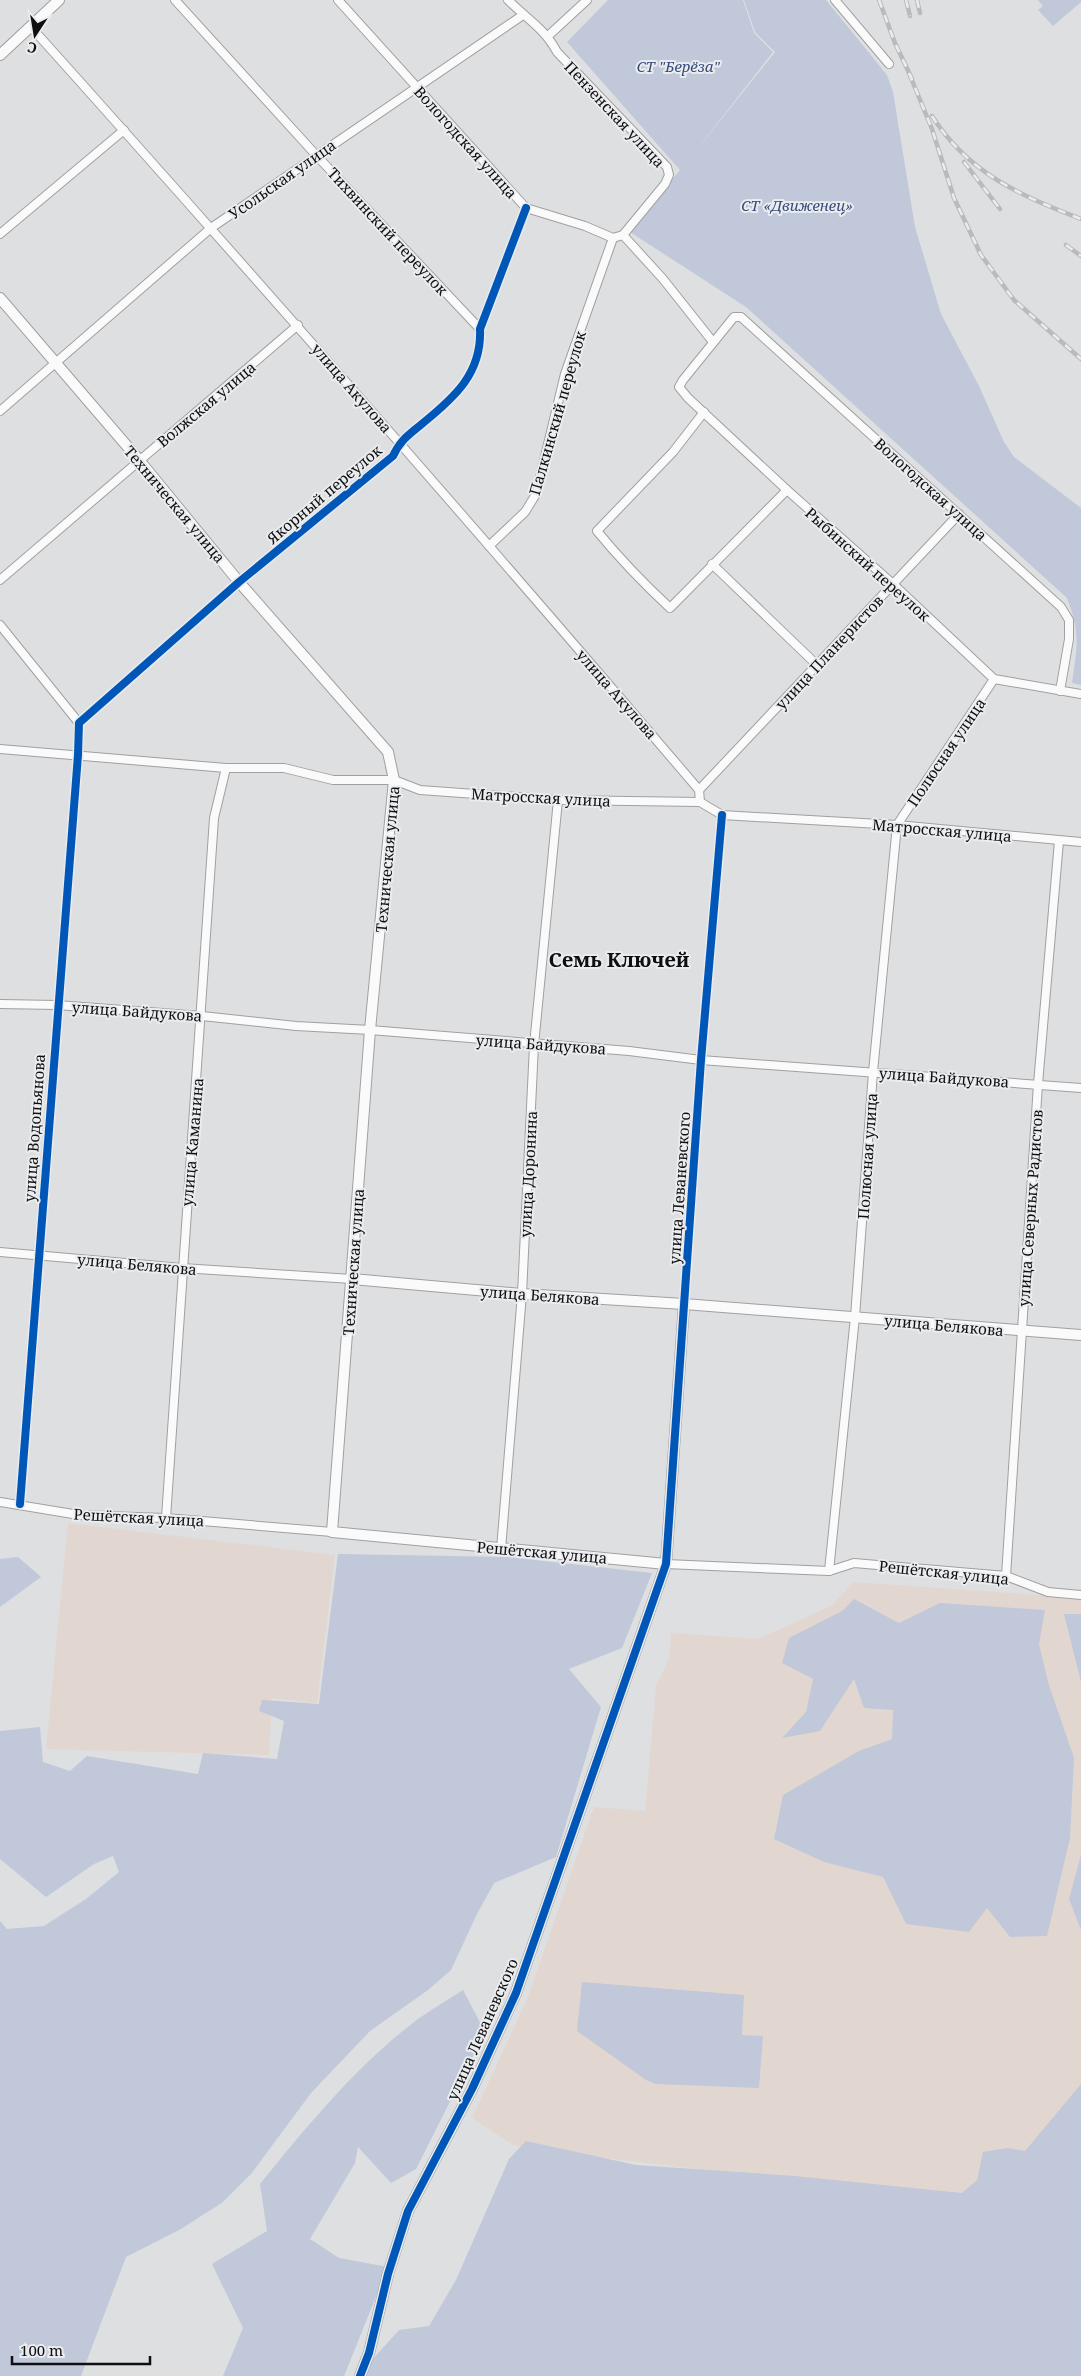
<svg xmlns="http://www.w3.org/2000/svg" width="1081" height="2376" font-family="'Noto Serif',serif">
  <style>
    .medical { fill: #e2d7d0 }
    .green { fill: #c0c8d9 }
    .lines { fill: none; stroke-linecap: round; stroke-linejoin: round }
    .minor-casing { stroke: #a0a0a2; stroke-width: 10 }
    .tertiary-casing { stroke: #a0a0a2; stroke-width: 12 }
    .minor { stroke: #fafafa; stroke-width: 8 }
    .tertiary { stroke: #fafafa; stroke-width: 10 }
    .rail-casing { stroke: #bababc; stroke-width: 4.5 }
    .rail { stroke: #eaecef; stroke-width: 2.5; stroke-dasharray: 8; stroke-linecap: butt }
    .cycleway-casing { stroke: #eaecef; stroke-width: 11 }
    .cycleway { stroke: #0057b8; stroke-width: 8 }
    .labels { text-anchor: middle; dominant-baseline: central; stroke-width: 4; stroke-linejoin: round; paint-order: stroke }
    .park-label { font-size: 15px; font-style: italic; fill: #364c7c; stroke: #eaecef }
    .street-label { font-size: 15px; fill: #0f0f10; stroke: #eaecef }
    .district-label { font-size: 20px; font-weight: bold; fill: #0f0f10; stroke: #eaecef }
  </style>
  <rect width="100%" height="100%" fill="#dedfe1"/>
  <g class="medical">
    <polygon points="68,1523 335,1555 317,1703 272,1698 269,1755 46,1749"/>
    <polygon points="854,1582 1081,1598 1081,2106 1038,2209 528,2149 512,2144 472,2118 528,1997 594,1807 645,1811 656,1686 669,1659 671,1633 758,1639 831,1606"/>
  </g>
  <g class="green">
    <path d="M608 0H743L754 33 773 52 691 157 775 52 755 32 744 0H826L887 75 893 92 915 227 941 314 979 386 1004 442 1014 457 1081 508V685L1072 683C1077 647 1081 634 1067 598L746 307 630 232 680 170 567 42Z"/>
    <polygon points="1038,0 1081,0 1081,2 1053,26 1038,10 1043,6"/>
    <polygon points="338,1554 507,1557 652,1573 622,1648 569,1669 601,1707 556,1857 494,1883 477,1914 451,1970 428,1990 370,2031 311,2093 251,2174 223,2202 181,2229 126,2257 81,2376 0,2376 0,1921 7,1929 44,1926 86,1899 119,1872 113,1856 94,1864 46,1897 0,1859 0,1731 40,1727 43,1762 70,1771 87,1756 198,1774 203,1753 277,1759 284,1721 259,1711 262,1700 319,1704"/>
    <polygon points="18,1557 41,1577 0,1607 0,1559"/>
    <polygon points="854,1599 899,1623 940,1603 1045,1610 1039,1644 1048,1682 1074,1758 1070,1838 1047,1936 1010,1937 987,1908 969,1932 906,1924 883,1877 824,1862 774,1839 783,1795 859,1751 892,1739 893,1710 864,1708 854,1679 820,1731 782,1738 806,1712 813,1679 782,1663 789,1638 842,1611"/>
    <polygon points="1064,1614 1081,1614 1081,1682"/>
    <polygon points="1081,1855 1081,1930 1069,1899"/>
    <polygon points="582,1982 744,1995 742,2035 763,2036 759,2088 656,2084 646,2080 577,2031"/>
    <path d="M463 1990 485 2032 416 2169 391 2183 358 2147 355 2163 310 2239 339 2258 388 2267 344 2376H223L243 2328 212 2264 267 2231 260 2184C308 2125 357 2065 418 2019 432 2009 448 2000 463 1990Z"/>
    <polygon points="1081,2084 1081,2376 366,2376 372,2360 399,2330 429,2326 456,2280 509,2159 526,2141 636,2165 795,2176 962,2193 977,2180 983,2152 1007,2148 1025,2151"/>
  </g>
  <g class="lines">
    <g class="minor-casing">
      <g id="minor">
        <polyline points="175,0 316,155 480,329"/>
        <polyline points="338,0 526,208 585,226 613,238 623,235"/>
        <path d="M508 0C526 18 545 29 557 52L667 167 669 175 665 184 623 235"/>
        <polyline points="835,0 889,64"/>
        <path d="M31 27C257 279 480 533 699 790L700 802"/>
        <polyline points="548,36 587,0"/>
        <polyline points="0,234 124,130"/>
        <polyline points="623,235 663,279 713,342"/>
        <polyline points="0,411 211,228 523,15"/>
        <path d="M704 412 673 452 597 531C620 559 643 583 670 608L787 490"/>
        <polyline points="489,546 525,512 536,494 565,374 613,238"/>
        <polyline points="712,564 817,665"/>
        <polyline points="0,580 298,325"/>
        <polyline points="0,625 79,723"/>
        <polyline points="1060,691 1069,639 1069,620 1061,607 741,317 734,317 683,380 679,387 688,398 787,490 894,585 994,679 1081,694"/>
        <polyline points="0,749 226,768 284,768 333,780 394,780 420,790 558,800 700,802 722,815 897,825 1081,842"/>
        <polyline points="699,790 959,514"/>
        <polyline points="0,1004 57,1005 202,1016 296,1026 370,1030 629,1051 701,1060 1081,1088"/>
        <polyline points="0,1252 182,1268 352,1279"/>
        <polyline points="684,1304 701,1060 722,815"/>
        <polyline points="0,1502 79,1515 166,1518 332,1532"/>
        <path d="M20 1504 78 755 79 723 239 582 393 456C401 439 409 435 423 423 455 397 482 373 480 329L526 208"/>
        <polyline points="166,1518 214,818 226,768"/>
        <polyline points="501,1549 522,1294 534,1045 558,800"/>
        <polyline points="666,1564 829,1571 854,1563 1006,1576 1048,1592 1081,1595"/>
        <polyline points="829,1571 855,1317 873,1072 897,825 994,679"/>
        <polyline points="1006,1576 1038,1084 1059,841"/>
      </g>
    </g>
    <g class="tertiary-casing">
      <g id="tertiary">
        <polyline points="0,55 59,0"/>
        <polyline points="0,298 139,460 239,582 388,752 394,780 370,1030 332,1532 666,1564"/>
        <polyline points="352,1279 522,1294 684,1304 1081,1335"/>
        <polyline points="360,2376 369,2353 388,2274 408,2211 472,2089 516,1993 666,1564 684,1304"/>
      </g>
    </g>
    <use href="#minor" class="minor"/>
    <use href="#tertiary" class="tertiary"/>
    <g class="rail-casing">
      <g id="rail">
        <polyline points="879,0 895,43 912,79"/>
        <polyline points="906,0 910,16"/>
        <polyline points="917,0 920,13"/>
        <polyline points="909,73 932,129 954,198 981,255 1014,300 1081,359"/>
        <path d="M932 116C969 174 1020 195 1081 219"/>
        <polyline points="964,162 1000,209"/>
        <polyline points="1066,245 1081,256"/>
      </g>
    </g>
    <use href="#rail" class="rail"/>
    <g class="cycleway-casing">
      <g id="cycleway">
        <path d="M20 1504 78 755 79 723 239 582 393 456C401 439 409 435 423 423 455 397 482 373 480 329L526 208"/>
        <polyline points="360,2376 369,2353 388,2274 408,2211 472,2089 516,1993 666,1564 701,1060 722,815"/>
      </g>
    </g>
    <use href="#cycleway" class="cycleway"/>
  </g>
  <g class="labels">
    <g class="park-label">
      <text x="678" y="66">СТ "Берёза"</text>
      <text x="797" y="205">СТ «Движенец»</text>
    </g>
    <g class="street-label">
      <text transform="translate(615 114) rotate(47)">Пензенская улица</text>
      <text transform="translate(466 142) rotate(48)">Вологодская улица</text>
      <text transform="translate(282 179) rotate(-35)">Усольская улица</text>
      <text transform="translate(388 231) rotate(47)">Тихвинский переулок</text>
      <text transform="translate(352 388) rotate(49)">улица Акулова</text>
      <text transform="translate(206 404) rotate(-40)">Волжская улица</text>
      <text transform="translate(557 413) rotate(-74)">Палкинский переулок</text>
      <text transform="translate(931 489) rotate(42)">Вологодская улица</text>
      <text transform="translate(324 494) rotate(-40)">Якорный переулок</text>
      <text transform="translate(175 504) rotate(50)">Техническая улица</text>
      <text transform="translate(868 564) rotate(42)">Рыбинский переулок</text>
      <text transform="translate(829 652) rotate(-47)">улица Планеристов</text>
      <text transform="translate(617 694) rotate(49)">улица Акулова</text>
      <text transform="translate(946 752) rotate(-56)">Полюсная улица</text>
      <text transform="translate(541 797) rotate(3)">Матросская улица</text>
      <text transform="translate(942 830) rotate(5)">Матросская улица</text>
      <text transform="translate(387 859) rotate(-85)">Техническая улица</text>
      <text transform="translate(137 1011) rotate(4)">улица Байдукова</text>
      <text transform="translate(541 1044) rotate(4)">улица Байдукова</text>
      <text transform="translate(944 1077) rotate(4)">улица Байдукова</text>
      <text transform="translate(34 1128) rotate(-86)">улица Водопьянова</text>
      <text transform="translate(192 1142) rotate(-85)">улица Каманина</text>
      <text transform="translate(867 1156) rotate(-86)">Полюсная улица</text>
      <text transform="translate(528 1174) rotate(-87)">улица Доронина</text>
      <text transform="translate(679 1188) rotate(-86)">улица Леваневского</text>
      <text transform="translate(1030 1208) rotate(-86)">улица Северных Радистов</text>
      <text transform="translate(353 1262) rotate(-86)">Техническая улица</text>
      <text transform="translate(137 1264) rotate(5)">улица Белякова</text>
      <text transform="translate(540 1295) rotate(4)">улица Белякова</text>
      <text transform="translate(944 1325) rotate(5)">улица Белякова</text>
      <text transform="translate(139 1517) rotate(3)">Решётская улица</text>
      <text transform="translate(542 1552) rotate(5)">Решётская улица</text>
      <text transform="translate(944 1572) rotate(6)">Решётская улица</text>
      <text transform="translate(482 2029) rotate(-66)">улица Леваневского</text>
    </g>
    <g class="district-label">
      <text x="619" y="959">Семь Ключей</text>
    </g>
  </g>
  <g transform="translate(35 35) rotate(192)" stroke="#eaecef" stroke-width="4" paint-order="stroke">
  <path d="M0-4L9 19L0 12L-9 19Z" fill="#0f0f10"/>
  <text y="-8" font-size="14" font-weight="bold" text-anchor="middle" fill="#0f0f10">С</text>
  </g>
  <path d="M12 2356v8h138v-8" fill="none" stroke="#0f0f10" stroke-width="2.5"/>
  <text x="20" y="2356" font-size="15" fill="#0f0f10" stroke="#eaecef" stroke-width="4" paint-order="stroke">100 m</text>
</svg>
